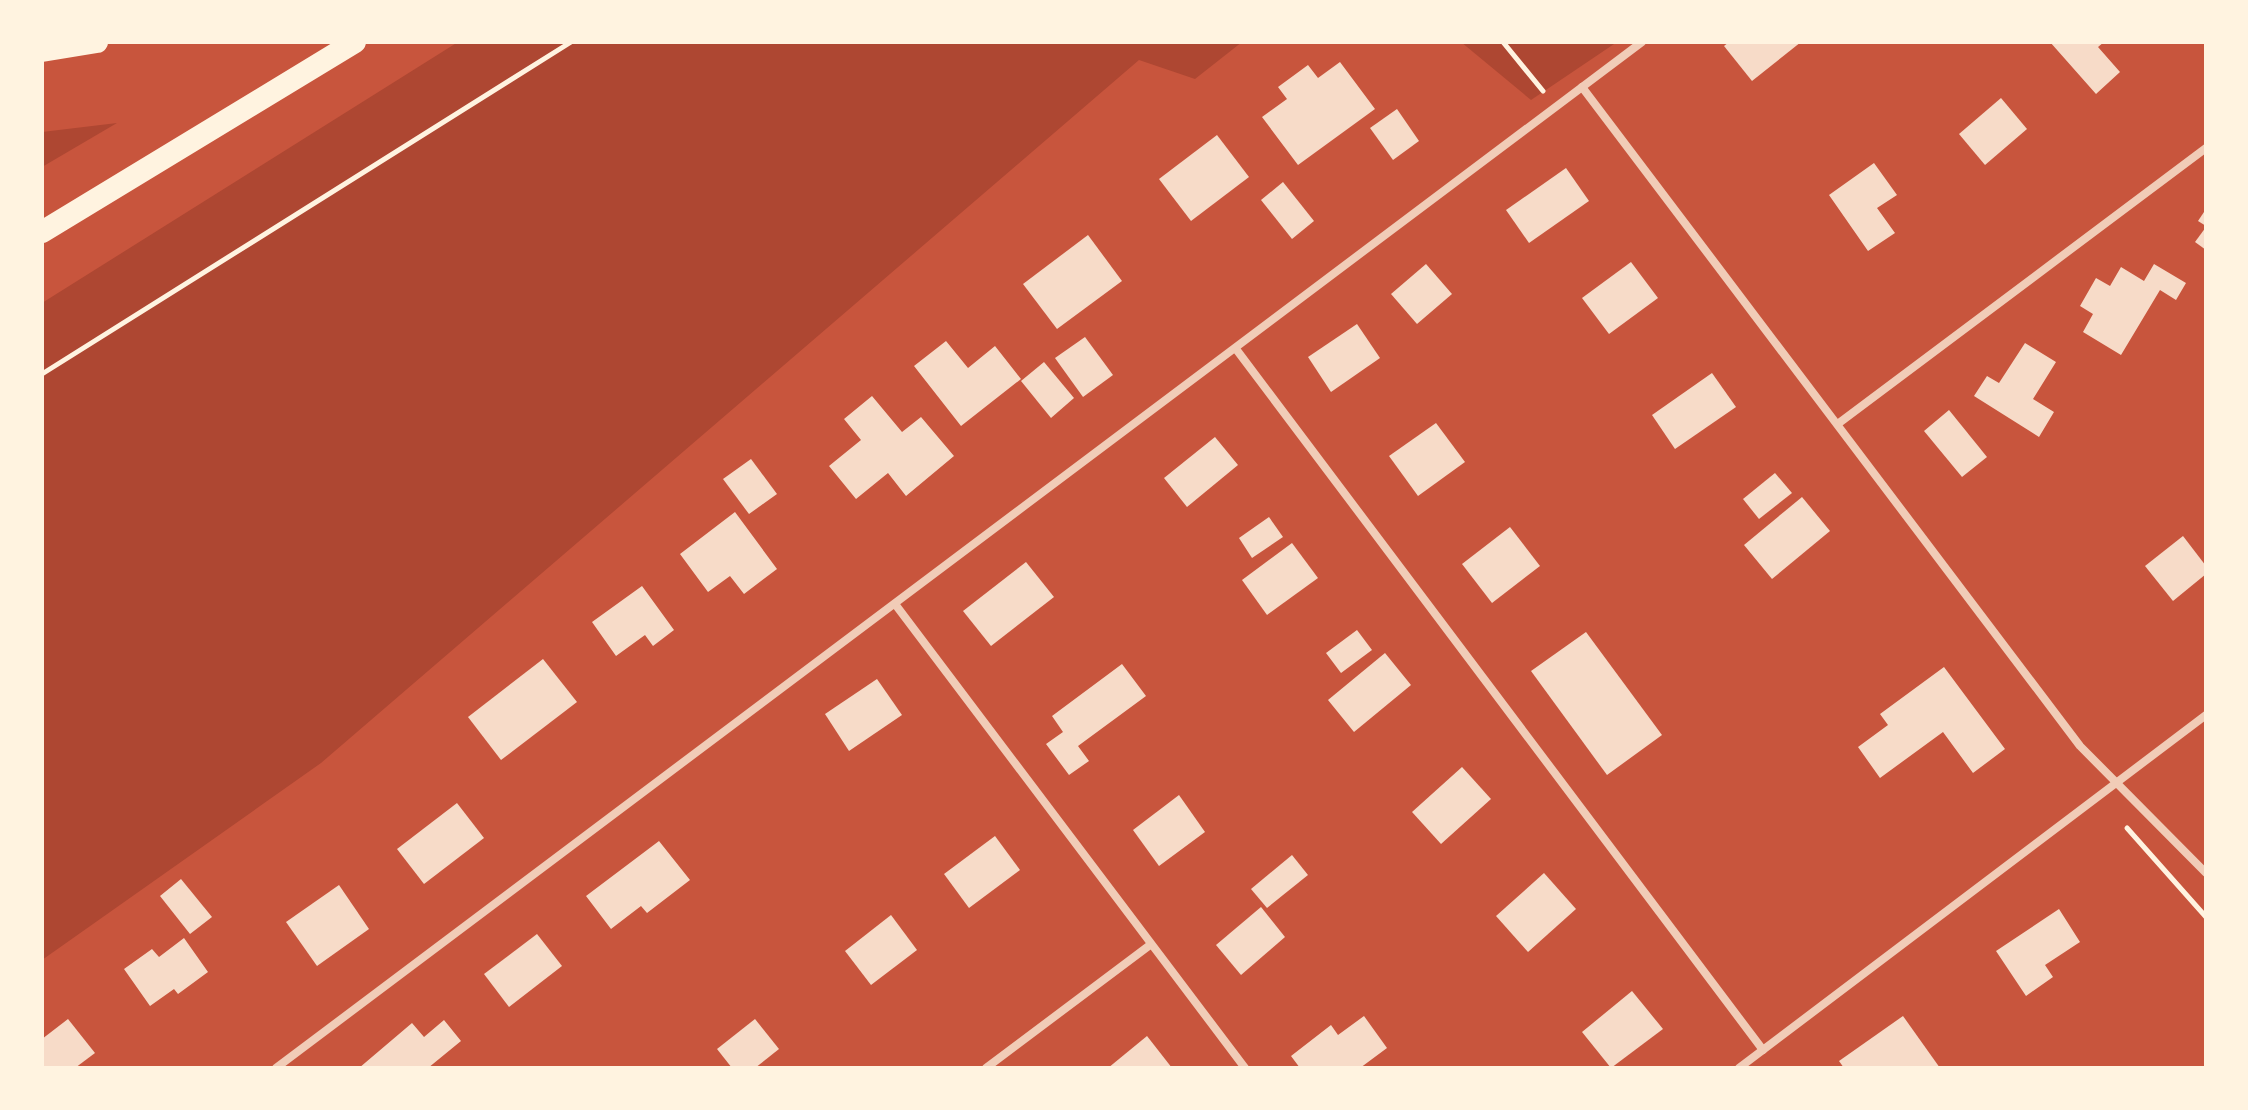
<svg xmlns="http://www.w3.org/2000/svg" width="2248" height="1110" font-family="'Fira Sans Condensed',sans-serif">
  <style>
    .green { fill: #ae4732 }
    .building { fill: #f7dbc8 }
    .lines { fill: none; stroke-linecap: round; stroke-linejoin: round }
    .path { stroke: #fff3e0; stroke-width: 5 }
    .minor { stroke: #f1ccb7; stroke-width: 8 }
    .trunk { stroke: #fff3e0; stroke-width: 22 }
  </style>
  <rect width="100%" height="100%" fill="#c8553d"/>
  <g class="green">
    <polygon points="458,42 1242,42 1195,79 1139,60 321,763 42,960 42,303"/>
    <polygon points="1461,42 1617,42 1531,100"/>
    <polygon points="117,123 42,167 42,132"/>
  </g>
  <g class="building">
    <polygon points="1729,42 1801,42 1752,81 1724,46"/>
    <polygon points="2050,42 2104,42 2098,47 2120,72 2096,94"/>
    <polygon points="1340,62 1375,109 1298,165 1262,117 1287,99 1278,87 1308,65 1318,78"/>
    <polygon points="2001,98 2027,129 1985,165 1959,134"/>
    <polygon points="1397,109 1419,141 1393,160 1370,128"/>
    <polygon points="1217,135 1249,177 1191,221 1159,179"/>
    <polygon points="1874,163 1897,195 1877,208 1895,233 1868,251 1829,195"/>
    <polygon points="1566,168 1589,201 1529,243 1506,210"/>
    <polygon points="1283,182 1314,221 1292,239 1261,200"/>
    <polygon points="2206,209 2206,226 2198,221"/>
    <polygon points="2206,227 2206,250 2195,242"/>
    <polygon points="1088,235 1122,281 1057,329 1023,284"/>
    <polygon points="1631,262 1658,298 1609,334 1582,298"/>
    <polygon points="1426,264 1452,294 1417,324 1391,294"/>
    <polygon points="2154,264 2186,283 2176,300 2160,290 2121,355 2083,332 2093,314 2080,306 2096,278 2110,286 2121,267 2144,281"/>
    <polygon points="1357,324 1380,358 1331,392 1308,357"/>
    <polygon points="1085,337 1113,375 1083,397 1055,358"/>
    <polygon points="946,341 968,368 995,346 1021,379 961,426 914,366"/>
    <polygon points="2025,343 2056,362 2033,399 2054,412 2039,437 1974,396 1987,376 1999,383"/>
    <polygon points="1044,362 1074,398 1051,418 1021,381"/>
    <polygon points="1712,373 1736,407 1675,449 1652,415"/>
    <polygon points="872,396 902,432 921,417 954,456 906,496 888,473 856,499 829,466 861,440 844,419"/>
    <polygon points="1949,410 1987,457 1962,477 1924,431"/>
    <polygon points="1436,423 1465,462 1418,496 1389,456"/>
    <polygon points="1215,437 1238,465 1187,507 1164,478"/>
    <polygon points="751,459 777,494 749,514 723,479"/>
    <polygon points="1775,473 1792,493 1759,519 1743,499"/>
    <polygon points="1802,497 1830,531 1772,579 1744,545"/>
    <polygon points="735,512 777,569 744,594 730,576 708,592 680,554"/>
    <polygon points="1269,517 1283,537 1252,558 1239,538"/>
    <polygon points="1510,527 1540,566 1492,603 1462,564"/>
    <polygon points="2183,536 2206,566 2206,574 2173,601 2145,566"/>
    <polygon points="1292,543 1318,578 1267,615 1242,580"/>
    <polygon points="1026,562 1054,597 991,646 963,611"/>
    <polygon points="642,586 674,630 653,646 645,635 616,656 592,622"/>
    <polygon points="1357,630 1372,650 1341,673 1326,653"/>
    <polygon points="1586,632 1662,735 1607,775 1531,671"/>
    <polygon points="1385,653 1411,685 1354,732 1328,700"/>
    <polygon points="543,659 577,702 501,760 468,717"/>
    <polygon points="1122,664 1146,696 1078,746 1089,761 1069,775 1046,744 1063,732 1052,716"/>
    <polygon points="1944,667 2005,749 1973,773 1943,732 1880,778 1858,747 1888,725 1880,714"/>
    <polygon points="877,679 902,715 849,751 825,714"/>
    <polygon points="1462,767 1491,799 1441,844 1412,812"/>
    <polygon points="1179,795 1205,832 1159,866 1133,830"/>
    <polygon points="457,803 484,838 424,884 397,849"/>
    <polygon points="995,836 1020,870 969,908 944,874"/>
    <polygon points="659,841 690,880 647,913 641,906 611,929 586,896"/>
    <polygon points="1292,855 1308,875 1267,908 1251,889"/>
    <polygon points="1544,873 1576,909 1528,952 1496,916"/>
    <polygon points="181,879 212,917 190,934 160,896"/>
    <polygon points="339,885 369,929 317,966 286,922"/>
    <polygon points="1261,907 1285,937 1241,975 1216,945"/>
    <polygon points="2059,909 2080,942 2045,965 2053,977 2026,996 1996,951"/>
    <polygon points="891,915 917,950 871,985 845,951"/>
    <polygon points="537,934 562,966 509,1007 484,974"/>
    <polygon points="184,938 208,972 178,994 174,989 150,1006 124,969 152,949 159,957"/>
    <polygon points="1632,991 1663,1029 1611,1068 1582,1032"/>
    <polygon points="1364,1016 1387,1048 1360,1068 1300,1068 1291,1056 1331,1025 1338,1035"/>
    <polygon points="1903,1016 1940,1068 1844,1068 1839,1061"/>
    <polygon points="68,1019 95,1053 75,1068 42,1068 42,1039"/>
    <polygon points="755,1019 779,1049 755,1068 732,1068 717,1049"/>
    <polygon points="444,1020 461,1041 428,1068 359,1068 412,1023 424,1037"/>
    <polygon points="1147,1036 1172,1068 1108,1068"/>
  </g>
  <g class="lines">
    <g class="path">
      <polyline points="1503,42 1543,91"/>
      <polyline points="42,374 571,42"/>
      <polyline points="2127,828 2206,917"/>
    </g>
    <g class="minor">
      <polyline points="1582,87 2080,746 2206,873"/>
      <polyline points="1236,349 1763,1050"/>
      <polyline points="1839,423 2206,148"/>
      <polyline points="895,604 1245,1068"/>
      <polyline points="276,1068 1642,42"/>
      <polyline points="986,1068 1150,945"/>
      <polyline points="1739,1068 2206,715"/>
    </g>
    <g class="trunk">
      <polyline points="42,51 97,42"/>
      <polyline points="42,232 355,42"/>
    </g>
  </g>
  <rect width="2248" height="1110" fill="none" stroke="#fff3e0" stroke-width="88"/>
</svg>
